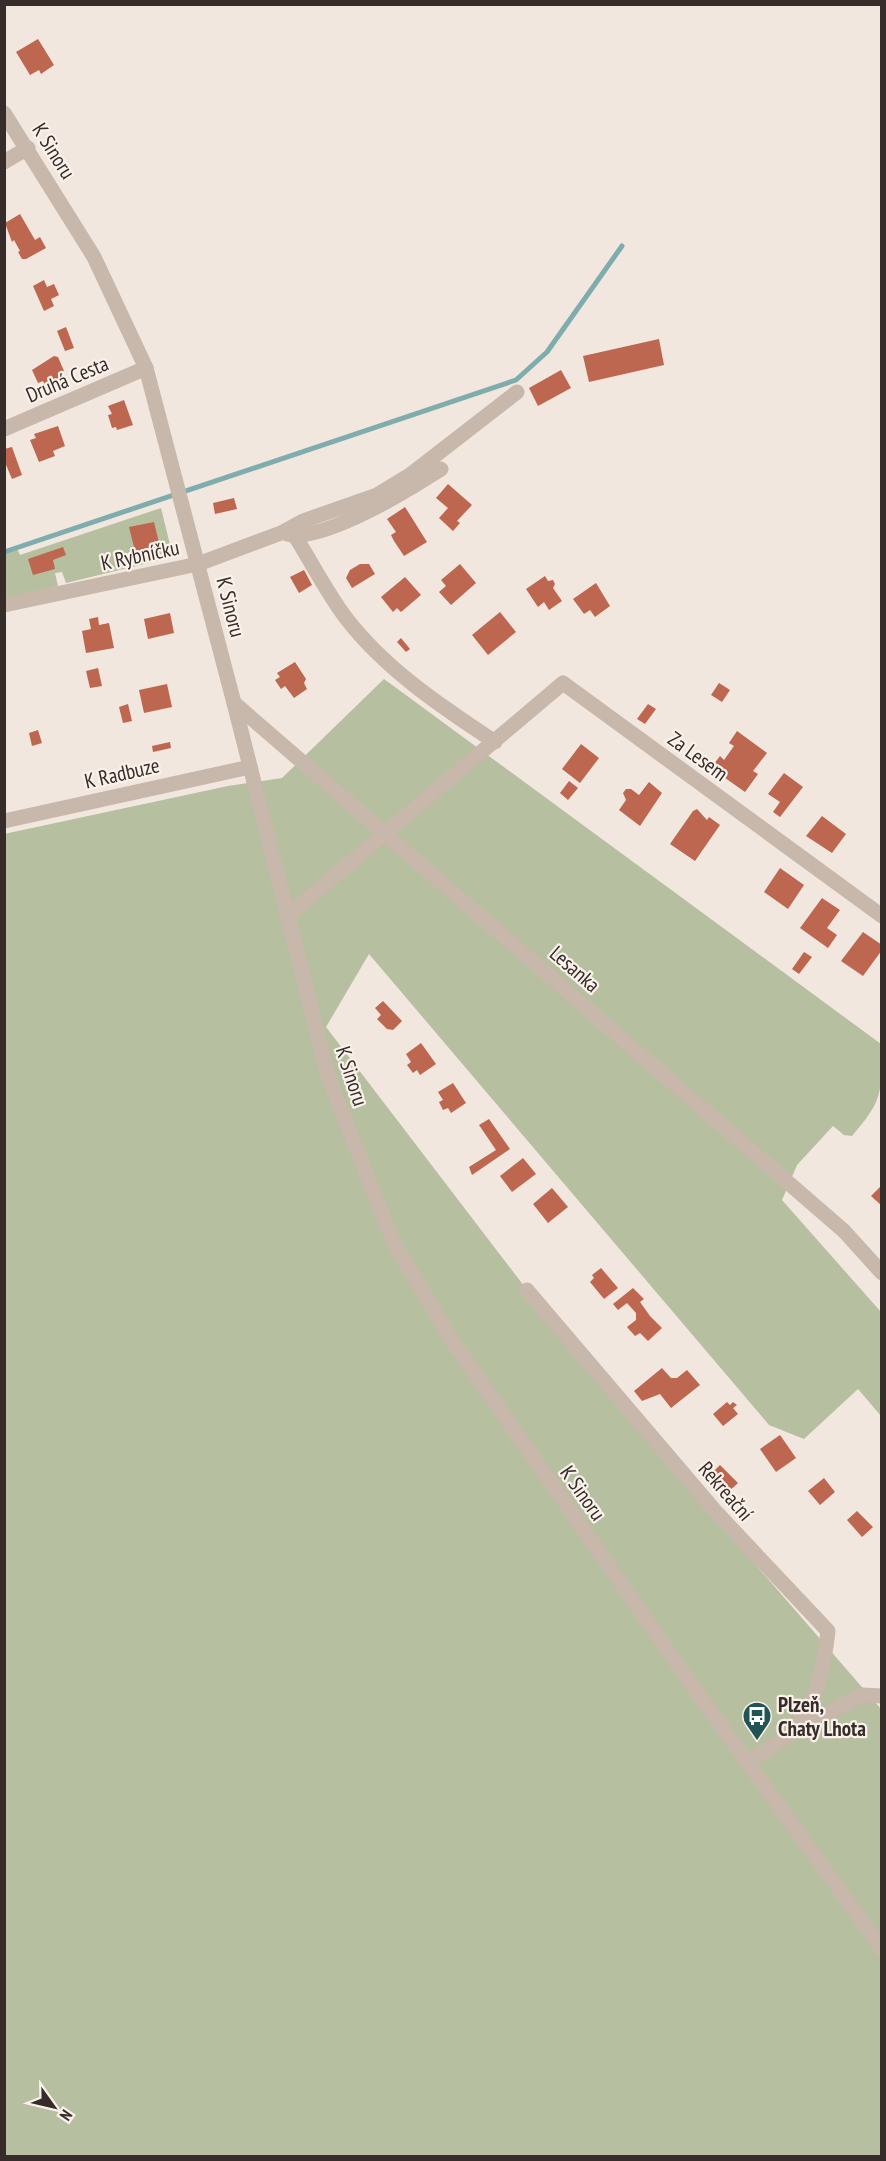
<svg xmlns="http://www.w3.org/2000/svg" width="886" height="2161" font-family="'PT Sans Narrow',sans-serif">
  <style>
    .green { fill: #b6bf9f }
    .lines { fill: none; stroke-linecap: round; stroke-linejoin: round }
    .stream { stroke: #7facac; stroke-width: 5 }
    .building { fill: #bd6650 }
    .minor { stroke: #c8b7ab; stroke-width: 15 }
    .tertiary { stroke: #c8b7ab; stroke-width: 15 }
    .labels { text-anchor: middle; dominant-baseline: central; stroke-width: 4.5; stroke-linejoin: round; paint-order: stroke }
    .street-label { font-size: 21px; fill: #362d2a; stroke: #f9f1ea }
    .poi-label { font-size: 21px; font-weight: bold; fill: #362d2a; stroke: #f9f1ea; text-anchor: start }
  </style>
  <rect width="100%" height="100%" fill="#f1e7de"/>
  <g class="green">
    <polygon points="161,508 173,557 66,583 62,572 55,573 58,586 5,599 4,550 16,546 20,555"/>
    <path d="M384 679 881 1044C881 1092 885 1098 852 1136L844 1135 833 1126 797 1165 782 1200 881 1312V1416L858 1389 804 1439 769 1425 369 954 326 1027 602 1388 881 1709V2156H5L4 834 228 786 282 778Z"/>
  </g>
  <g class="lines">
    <polyline class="stream" points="4,552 516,380 547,352 622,246"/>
  </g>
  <g class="building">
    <polygon points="38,39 54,65 41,74 39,70 30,75 16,52"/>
    <polygon points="20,214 35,240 40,237 46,248 26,259 22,259 18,252 20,251 14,240 12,242 5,223"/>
    <polygon points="44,280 47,287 54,284 59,295 51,299 54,306 44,311 33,286"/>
    <polygon points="66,327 74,348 65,351 57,331"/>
    <polygon points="659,339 664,365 589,382 583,356"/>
    <polygon points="54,356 58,357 64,371 60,372 66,384 48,392 43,381 38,383 32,370"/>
    <polygon points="561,370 571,388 538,406 529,388"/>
    <polygon points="124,400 133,425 117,430 116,427 112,428 108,415 112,414 108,406"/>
    <polygon points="58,426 65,446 53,451 55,456 39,462 30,440 36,438 34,434"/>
    <polygon points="12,447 22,475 12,479 4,460 4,449"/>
    <polygon points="448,484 472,505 457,521 460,523 453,531 439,518 448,508 436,498"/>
    <polygon points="234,498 237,509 215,514 213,503"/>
    <polygon points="405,507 427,542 404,556 394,541 391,535 396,532 387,519"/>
    <polygon points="154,522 160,547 135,551 129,527"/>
    <polygon points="63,547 66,555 53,560 55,569 33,575 28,559"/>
    <polygon points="360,564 369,564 375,574 352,588 346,578 350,570"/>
    <polygon points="460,564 476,583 451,605 439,592 446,586 441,580"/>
    <polygon points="304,570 312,585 299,593 290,577"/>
    <polygon points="545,576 548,581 553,580 555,584 553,588 562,601 549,610 544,602 538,607 526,589"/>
    <polygon points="405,577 421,595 401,612 397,608 393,612 381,597"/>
    <polygon points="596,583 610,606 595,617 590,610 584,614 573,599"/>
    <polygon points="500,612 516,632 488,655 472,635"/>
    <polygon points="170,613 174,633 148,639 144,619"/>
    <polygon points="98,617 99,625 109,623 114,648 86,653 82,631 91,629 89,619"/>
    <polygon points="401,638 410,649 406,652 397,642"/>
    <polygon points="295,662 306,679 304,683 307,689 294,698 285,686 281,689 275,680 280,677 277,673"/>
    <polygon points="98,668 102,686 90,688 86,671"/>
    <polygon points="719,683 730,690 722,702 711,695"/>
    <polygon points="167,684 172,707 144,713 139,690"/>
    <polygon points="128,704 132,721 123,723 119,707"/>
    <polygon points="648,704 656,709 645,724 637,719"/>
    <polygon points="38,730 42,743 32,746 29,733"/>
    <polygon points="737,731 767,753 753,771 758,774 745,792 711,768 720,756 724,760 734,746 729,743"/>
    <polygon points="170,742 171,748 153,752 152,746"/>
    <polygon points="581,744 599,758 580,783 562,769"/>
    <polygon points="784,773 803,787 780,817 773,812 780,802 768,794"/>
    <polygon points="569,781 578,788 568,800 560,793"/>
    <polygon points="649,782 662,793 640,826 619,810 626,800 623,793 626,789 631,789 639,795"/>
    <polygon points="697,809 707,820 709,817 720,825 695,861 670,844 693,811"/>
    <polygon points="822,816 846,834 832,853 806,836"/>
    <polygon points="780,868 804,885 788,909 764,892"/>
    <polygon points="822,898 840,910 827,928 837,935 828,948 800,928"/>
    <polygon points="863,932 882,945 882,950 863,976 841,961"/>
    <polygon points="804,952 812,957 799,974 792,969"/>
    <polygon points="383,1001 402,1021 393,1030 387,1029 377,1019 381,1015 375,1008"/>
    <polygon points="421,1043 436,1064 420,1075 417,1070 413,1073 407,1065 411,1062 406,1054"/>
    <polygon points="453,1083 466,1103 451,1113 448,1108 443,1110 439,1102 443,1100 438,1092"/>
    <polygon points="489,1119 510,1149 472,1175 469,1167 496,1150 479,1125"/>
    <polygon points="523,1158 536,1174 512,1192 500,1176"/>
    <polygon points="882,1185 882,1206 871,1196"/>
    <polygon points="552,1188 568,1207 548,1223 533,1204"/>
    <polygon points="601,1268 618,1288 604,1299 590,1282 594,1278 592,1275"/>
    <polygon points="633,1288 644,1299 640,1302 650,1316 662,1328 648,1341 640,1333 635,1336 627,1327 636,1320 636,1313 627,1303 618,1310 613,1304"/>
    <polygon points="662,1368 671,1378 677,1378 687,1370 700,1385 671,1408 660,1394 642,1401 634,1391"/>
    <polygon points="727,1402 730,1405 733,1402 737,1405 733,1408 738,1414 723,1426 713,1414"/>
    <polygon points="780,1435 796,1458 776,1472 760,1449"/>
    <polygon points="720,1465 738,1483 727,1493 709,1476"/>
    <polygon points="824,1478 835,1492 820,1505 808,1491"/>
    <polygon points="857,1511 873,1527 862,1537 847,1520"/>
  </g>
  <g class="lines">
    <g class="minor">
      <polyline points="4,162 28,148"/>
      <polyline points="4,429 146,368"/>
      <path d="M287 534C323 543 410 489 441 469"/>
      <path d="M295 536C312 563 327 593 346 618 385 669 442 707 495 742"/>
      <polyline points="4,605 198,564 281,533 303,521 377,495 410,475 517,392"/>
      <polyline points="234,703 844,1231 882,1273"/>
      <polyline points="4,821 250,767"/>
      <polyline points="286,917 563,683 882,916"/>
      <path d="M527 1290 717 1513 828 1631C824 1665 817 1709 790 1733 778 1744 762 1753 748 1762"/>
      <polyline points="794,1731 862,1695 882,1696"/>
    </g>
    <polyline class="tertiary" points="4,113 94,257 146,368 234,703 329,1079 393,1241 453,1342 689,1681 882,1949"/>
  </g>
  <defs>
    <g id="bus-pin" transform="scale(1.5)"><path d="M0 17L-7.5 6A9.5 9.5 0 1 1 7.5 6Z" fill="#225455" stroke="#f9f1ea"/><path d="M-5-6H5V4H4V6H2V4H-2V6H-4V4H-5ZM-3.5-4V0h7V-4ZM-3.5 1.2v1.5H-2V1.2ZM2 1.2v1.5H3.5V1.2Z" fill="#fff"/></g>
  </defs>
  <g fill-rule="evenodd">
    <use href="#bus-pin" x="757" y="1716"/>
  </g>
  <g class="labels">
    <g class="street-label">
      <text transform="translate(54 151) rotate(58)">K Sinoru</text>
      <text transform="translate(67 379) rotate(-23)">Druhá Cesta</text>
      <text transform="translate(140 555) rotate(-12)">K Rybníčku</text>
      <text transform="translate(231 607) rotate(76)">K Sinoru</text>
      <text transform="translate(698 756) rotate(36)">Za Lesem</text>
      <text transform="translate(122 773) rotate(-13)">K Radbuze</text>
      <text transform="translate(575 969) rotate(41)">Lesanka</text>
      <text transform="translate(352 1076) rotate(72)">K Sinoru</text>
      <text transform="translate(726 1491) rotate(49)">Rekreační</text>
      <text transform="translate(583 1493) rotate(55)">K Sinoru</text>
    </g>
    <g class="poi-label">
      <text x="778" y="1704">Plzeň,<tspan x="778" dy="24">Chaty Lhota</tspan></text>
    </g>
  </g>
  <rect width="886" height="2161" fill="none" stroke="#362d2a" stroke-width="12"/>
  <g transform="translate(54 2107) rotate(124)" stroke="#f9f1ea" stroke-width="4.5" paint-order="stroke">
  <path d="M0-4.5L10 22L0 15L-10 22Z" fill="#362d2a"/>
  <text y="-9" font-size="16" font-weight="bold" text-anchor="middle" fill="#362d2a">N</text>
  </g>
</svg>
